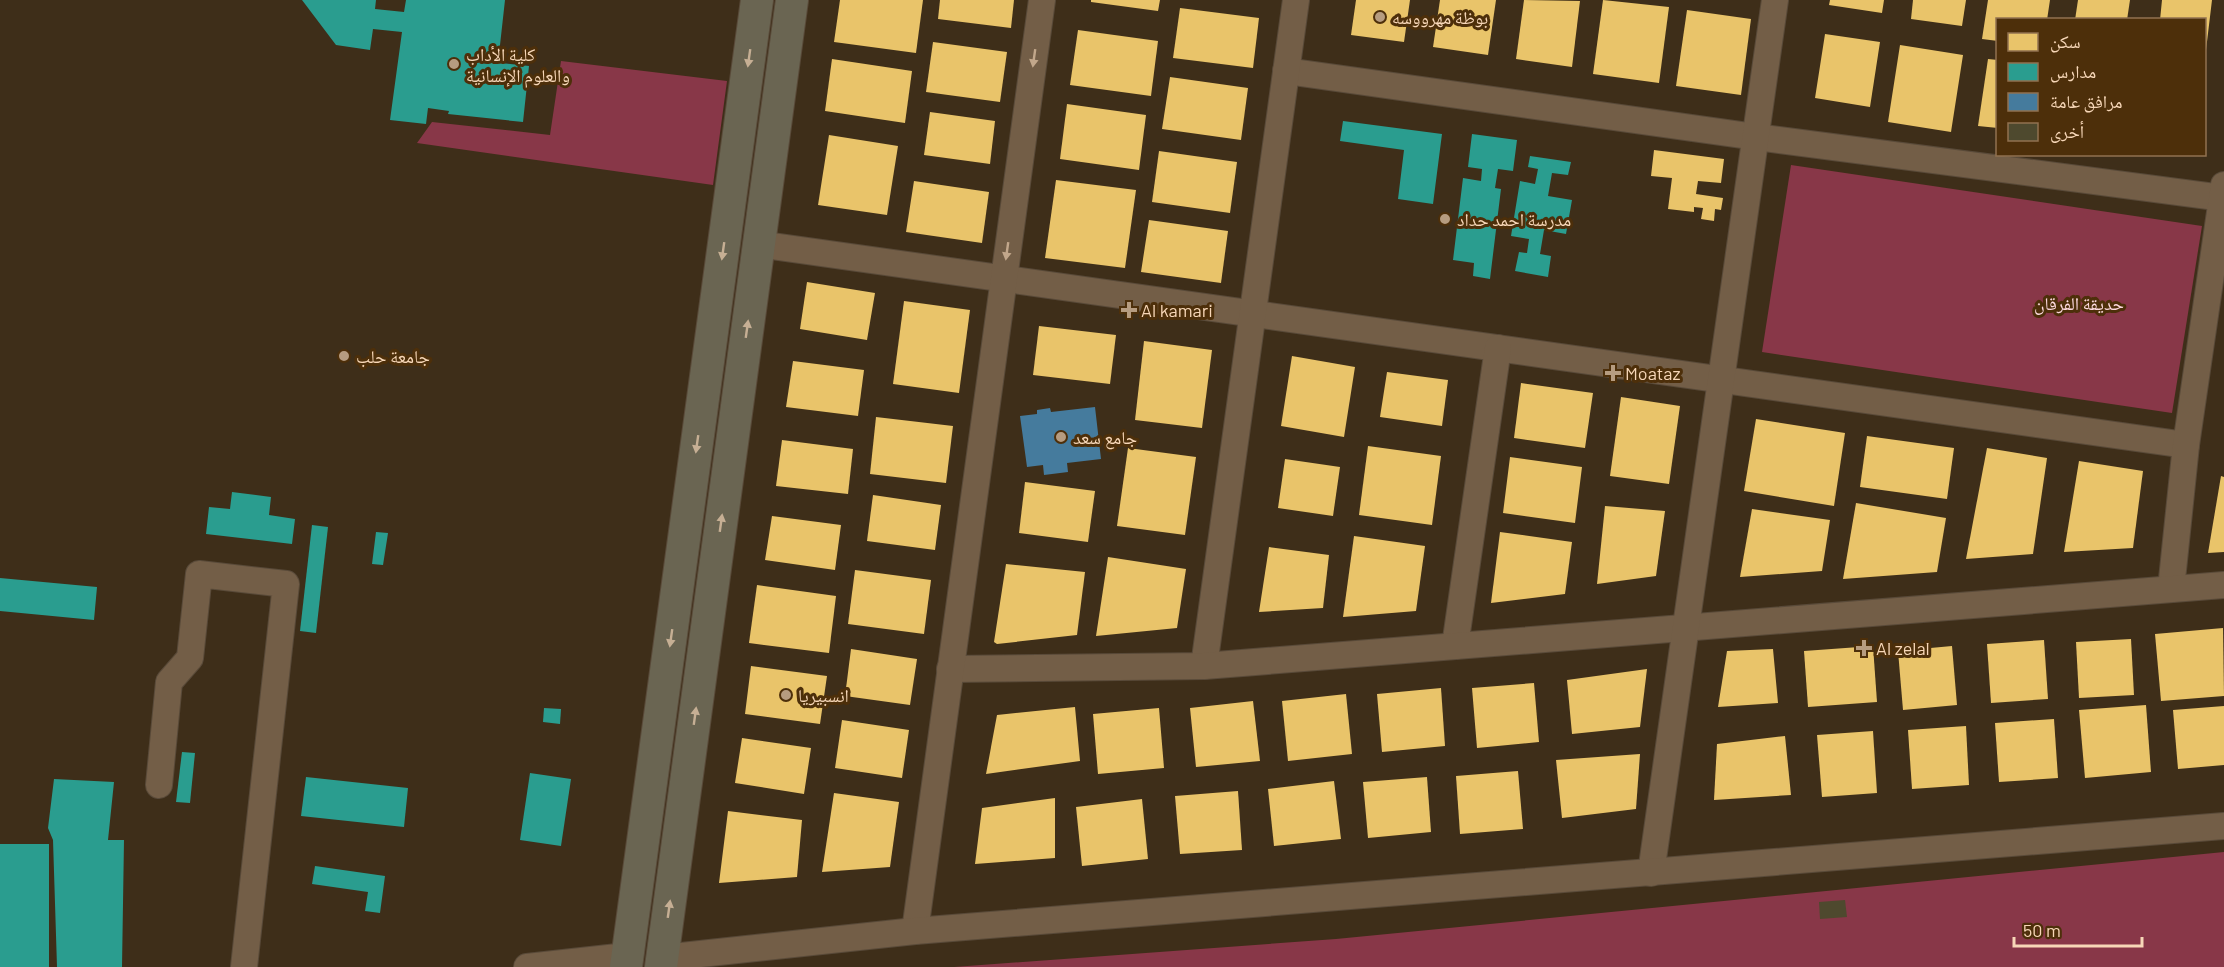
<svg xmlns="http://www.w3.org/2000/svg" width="2224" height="967" font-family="Barlow,'Noto Naskh Arabic',sans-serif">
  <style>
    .green { fill: #883748 }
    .homes { fill: #e9c46a }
    .schools { fill: #2a9d8f }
    .public { fill: #457b9d }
    .building { fill: #4e492e }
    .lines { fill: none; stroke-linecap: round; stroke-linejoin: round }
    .minor-casing { stroke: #594a39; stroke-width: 28 }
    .major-casing { stroke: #594a39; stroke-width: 34 }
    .minor { stroke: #735e47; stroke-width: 26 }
    .major { stroke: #6a6552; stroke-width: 32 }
    .oneway { fill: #c6af94 }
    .oneway2 { fill: #c2a78b }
    .poi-dot { fill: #b69c80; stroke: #4d2f0a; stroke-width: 2 }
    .labels { text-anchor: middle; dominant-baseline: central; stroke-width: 6; stroke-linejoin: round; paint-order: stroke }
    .poi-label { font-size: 18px; fill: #f7d7b8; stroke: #4d2f0a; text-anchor: start }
    .park-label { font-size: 18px; fill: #fdd9df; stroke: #4d2f0a }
  </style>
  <rect width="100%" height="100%" fill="#3e2e19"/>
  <g class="green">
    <polygon points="561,61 727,81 713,185 417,143 432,122 550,135"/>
    <polygon points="1791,165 2202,226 2172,413 1762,352"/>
    <polygon points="2224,852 2224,967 954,967 1336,939"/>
  </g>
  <g class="homes">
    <polygon points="840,0 923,0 916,53 834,42"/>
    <polygon points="940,0 1014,0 1011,28 938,19"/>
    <polygon points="1091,0 1160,0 1158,11 1091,2"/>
    <polygon points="1356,0 1410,0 1404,42 1351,35"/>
    <polygon points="1440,0 1496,0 1488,55 1433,47"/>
    <polygon points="1524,0 1580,1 1572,67 1516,59"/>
    <polygon points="1603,0 1669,7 1659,83 1593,74"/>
    <polygon points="1830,0 1884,0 1882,13 1829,5"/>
    <polygon points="1913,0 1966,0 1962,26 1911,19"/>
    <polygon points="1988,0 2050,0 2047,20 1998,20 1998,41 1982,39"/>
    <polygon points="2078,0 2130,0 2127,20 2075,20"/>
    <polygon points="2162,0 2212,0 2206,50 2204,20 2160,20"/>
    <polygon points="1180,8 1259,18 1253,68 1173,58"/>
    <polygon points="1687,10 1751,19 1741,95 1676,86"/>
    <polygon points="1078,30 1158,41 1151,96 1070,85"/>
    <polygon points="1825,34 1880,42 1870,107 1815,98"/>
    <polygon points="933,42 1007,52 1000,102 926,92"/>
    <polygon points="1900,45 1963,55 1951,132 1888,122"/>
    <polygon points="832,59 912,71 905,123 825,111"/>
    <polygon points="1988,59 1998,60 1998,128 1978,126"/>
    <polygon points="1170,77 1248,88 1241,140 1162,129"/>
    <polygon points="1067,104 1146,115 1139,170 1060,159"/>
    <polygon points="930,112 995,121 990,164 924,155"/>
    <polygon points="829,135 898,146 887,215 818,205"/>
    <polygon points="1654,150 1724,159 1721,183 1698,181 1696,194 1723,198 1721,210 1715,209 1714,221 1701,219 1703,208 1694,207 1694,212 1668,209 1672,178 1651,176"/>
    <polygon points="1159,151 1237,162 1230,213 1152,202"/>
    <polygon points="1056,180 1136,190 1125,268 1045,258"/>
    <polygon points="914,181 989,192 982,243 906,232"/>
    <polygon points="1149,220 1228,231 1221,283 1141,272"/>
    <polygon points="807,282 875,293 867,340 800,329"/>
    <polygon points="904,301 970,310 959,393 893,384"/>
    <polygon points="1039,326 1116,335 1110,384 1033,375"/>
    <polygon points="1144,341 1212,350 1202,428 1135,420"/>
    <polygon points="1292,356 1355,367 1344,437 1281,426"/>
    <polygon points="793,361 864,370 858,416 786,407"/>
    <polygon points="1387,372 1448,380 1442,426 1380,417"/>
    <polygon points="1521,383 1593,393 1585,448 1514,438"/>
    <polygon points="1621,397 1680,406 1669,484 1610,476"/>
    <polygon points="876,417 953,426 946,483 870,474"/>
    <polygon points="1756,419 1845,433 1834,506 1744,491"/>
    <polygon points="1867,436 1954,448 1947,499 1860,487"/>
    <polygon points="782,440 853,449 848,494 776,486"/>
    <polygon points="1368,446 1441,456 1432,525 1359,515"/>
    <polygon points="1128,448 1196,457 1185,535 1117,526"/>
    <polygon points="1987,448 2047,458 2033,554 1966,559"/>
    <polygon points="1510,457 1582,467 1575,523 1503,513"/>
    <polygon points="1285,459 1340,467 1333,516 1278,508"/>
    <polygon points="2079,461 2143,471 2133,548 2064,552"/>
    <polygon points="2221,476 2224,477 2224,552 2208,553"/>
    <polygon points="1025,482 1095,491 1088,542 1019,533"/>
    <polygon points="873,495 941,505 935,550 867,541"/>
    <polygon points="1856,503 1946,518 1937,572 1843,579"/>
    <polygon points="1605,506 1665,511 1656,576 1597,584"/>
    <polygon points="1752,509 1830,520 1822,571 1740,577"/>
    <polygon points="772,516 841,525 835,570 765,560"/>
    <polygon points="1500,532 1572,542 1565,594 1491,603"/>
    <polygon points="1354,536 1425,546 1416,611 1343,617"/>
    <polygon points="1269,547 1329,555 1323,608 1259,612"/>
    <polygon points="1108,557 1186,569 1177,628 1096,636"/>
    <polygon points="1006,564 1085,572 1077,635 997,644 994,642"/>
    <polygon points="855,570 931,580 924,634 848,624"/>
    <polygon points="757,585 836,596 829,653 749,643"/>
    <polygon points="2223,628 2224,696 2161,701 2155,634"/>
    <polygon points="2131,639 2134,695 2079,698 2076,642"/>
    <polygon points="2044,640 2048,699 1991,703 1987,644"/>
    <polygon points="1873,646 1877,702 1808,707 1804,651"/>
    <polygon points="1952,646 1957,705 1903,710 1898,651"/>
    <polygon points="851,649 917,659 910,705 845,696"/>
    <polygon points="1773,649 1778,703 1718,707 1727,651"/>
    <polygon points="751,666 827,676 820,724 745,714"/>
    <polygon points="1647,669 1640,727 1572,734 1567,680"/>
    <polygon points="1534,683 1539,742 1477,748 1472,688"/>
    <polygon points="1441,688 1445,746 1382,752 1377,694"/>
    <polygon points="1346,694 1352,754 1288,761 1282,701"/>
    <polygon points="1253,701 1260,761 1196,767 1190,708"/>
    <polygon points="2146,705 2151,772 2085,778 2079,710"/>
    <polygon points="2224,706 2224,765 2178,769 2173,710"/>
    <polygon points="1075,707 1080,761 986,774 997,715"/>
    <polygon points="1159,708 1164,768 1098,774 1093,714"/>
    <polygon points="2054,719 2058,778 1999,782 1995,723"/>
    <polygon points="842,720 909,730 902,778 835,768"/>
    <polygon points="1966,726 1969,785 1912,789 1908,730"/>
    <polygon points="1873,731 1877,793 1822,797 1817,735"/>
    <polygon points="1785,736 1791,795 1714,800 1717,744"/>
    <polygon points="742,738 811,748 804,794 735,783"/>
    <polygon points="1640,754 1636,809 1562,818 1556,760"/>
    <polygon points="1518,771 1523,829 1460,834 1456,776"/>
    <polygon points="1427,777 1431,832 1368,838 1363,782"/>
    <polygon points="1334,781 1341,839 1274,846 1268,789"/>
    <polygon points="1238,791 1242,850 1180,854 1175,796"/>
    <polygon points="834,793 899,802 890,867 822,872"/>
    <polygon points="1055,798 1055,858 975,864 982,808"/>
    <polygon points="1142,799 1148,859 1082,866 1076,807"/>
    <polygon points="728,811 802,820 797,877 719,883"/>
  </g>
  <g class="schools">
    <polygon points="302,0 376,0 375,9 404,12 406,0 505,0 499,54 493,54 492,62 529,66 523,122 448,114 449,111 428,108 426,124 390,120 402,32 373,29 370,50 336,45"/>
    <polygon points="1343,121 1442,134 1433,204 1398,199 1404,150 1340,141"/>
    <polygon points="1472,134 1517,140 1513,171 1498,169 1495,188 1501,189 1490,279 1473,276 1474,263 1453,260 1463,178 1481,181 1482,169 1468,167"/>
    <polygon points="1530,156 1571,162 1568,175 1552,173 1548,196 1572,200 1566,234 1544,230 1540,254 1551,256 1548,277 1515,271 1519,252 1527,253 1529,239 1511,236 1520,181 1535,184 1538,169 1528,167"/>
    <polygon points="232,492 271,497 269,515 295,519 292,544 206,534 209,507 230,509"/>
    <polygon points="312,525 328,527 316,633 300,631"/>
    <polygon points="376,532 388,533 383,565 372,564"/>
    <polygon points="0,578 97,587 94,620 0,611"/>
    <polygon points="544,708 561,709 560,724 543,722"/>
    <polygon points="182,752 195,753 190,803 176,802"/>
    <polygon points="530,773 571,779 561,846 520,840"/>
    <polygon points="306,777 408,788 404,827 301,816"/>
    <polygon points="54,779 114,782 108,840 124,840 122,967 57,967 53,840 48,828"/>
    <rect x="0" y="844" width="49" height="123"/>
    <polygon points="315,866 385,876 380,913 365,911 368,892 312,884"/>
  </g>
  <polygon class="public" points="1095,407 1101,459 1067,463 1068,472 1044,475 1043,465 1027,467 1020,416 1037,414 1037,410 1050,408 1051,412"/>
  <polygon class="building" points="1845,900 1847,917 1820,919 1819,902"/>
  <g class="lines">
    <g class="minor-casing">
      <g id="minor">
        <polyline points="1286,71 1756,137 2224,198"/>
        <polyline points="758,244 2186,445"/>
        <polyline points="2171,589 2186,445 2224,185"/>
        <polyline points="1455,646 1498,348"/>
        <polyline points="1204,666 1296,0"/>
        <polyline points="950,669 1204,666 2224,585"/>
        <polyline points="159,785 169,682 190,658 199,574 286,584 244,967"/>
        <polyline points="1651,873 1775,0"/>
        <polyline points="915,931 1042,0"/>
        <polyline points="663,958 915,931 2224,826"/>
        <polyline points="527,967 627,956"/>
      </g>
    </g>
    <g class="major-casing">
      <g id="major">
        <polyline points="626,967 757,0"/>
        <polyline points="661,967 792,0"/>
      </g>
    </g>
    <use href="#minor" class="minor"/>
    <use href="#major" class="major"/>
  </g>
  <defs><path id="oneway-solid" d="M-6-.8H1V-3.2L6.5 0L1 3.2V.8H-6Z" transform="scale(1.5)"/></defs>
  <g class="oneway">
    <use href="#oneway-solid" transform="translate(749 58) rotate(98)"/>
    <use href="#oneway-solid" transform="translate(723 251) rotate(98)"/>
    <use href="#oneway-solid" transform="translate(747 329) rotate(-82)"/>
    <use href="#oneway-solid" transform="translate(697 444) rotate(98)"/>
    <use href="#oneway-solid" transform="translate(721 523) rotate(-82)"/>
    <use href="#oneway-solid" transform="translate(671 638) rotate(98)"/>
    <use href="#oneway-solid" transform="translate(695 716) rotate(-82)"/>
    <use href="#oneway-solid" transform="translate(669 909) rotate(-82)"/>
  </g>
  <g class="oneway2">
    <use href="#oneway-solid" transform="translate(1034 58) rotate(98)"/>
    <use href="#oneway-solid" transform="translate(1007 251) rotate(98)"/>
  </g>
  <g class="poi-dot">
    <circle cx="1380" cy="17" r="6"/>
    <circle cx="454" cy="64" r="6"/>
    <circle cx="1445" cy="219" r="6"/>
    <path d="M1126 301h6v6h6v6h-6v6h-6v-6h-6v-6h6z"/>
    <circle cx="344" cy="356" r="6"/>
    <path d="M1610 364h6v6h6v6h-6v6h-6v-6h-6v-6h6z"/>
    <circle cx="1061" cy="437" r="6"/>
    <path d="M1861 639h6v6h6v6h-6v6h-6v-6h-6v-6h6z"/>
    <circle cx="786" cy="695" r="6"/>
  </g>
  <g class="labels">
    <g class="poi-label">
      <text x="1392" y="17">بوظة مهرووسه</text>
      <text x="466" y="54">كلية الأداب<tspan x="466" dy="21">والعلوم الإنسانية</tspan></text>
      <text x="1457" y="219">مدرسة احمد حداد</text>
      <text x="1141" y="310">Al kamari</text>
      <text x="356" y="356">جامعة حلب</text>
      <text x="1625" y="373">Moataz</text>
      <text x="1073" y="437">جامع سعد</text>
      <text x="1876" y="648">Al zelal</text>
      <text x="798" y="695">انسبيريا</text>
    </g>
    <g class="park-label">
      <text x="2079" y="303">حديقة الفرقان</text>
    </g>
  </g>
  <rect x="1996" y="18" width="210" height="138" fill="#4d2f0a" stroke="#917250" stroke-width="1.5"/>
  <rect x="2008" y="33" width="30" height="18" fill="#e9c46a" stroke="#917250" stroke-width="1.5"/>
  <text x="2050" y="48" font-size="18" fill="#f7d7b8">سكن</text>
  <rect x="2008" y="63" width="30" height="18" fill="#2a9d8f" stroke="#917250" stroke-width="1.5"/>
  <text x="2050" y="78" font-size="18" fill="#f7d7b8">مدارس</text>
  <rect x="2008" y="93" width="30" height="18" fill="#457b9d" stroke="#917250" stroke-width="1.5"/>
  <text x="2050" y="108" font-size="18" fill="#f7d7b8">مرافق عامة</text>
  <rect x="2008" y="123" width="30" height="18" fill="#4e492e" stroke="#917250" stroke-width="1.5"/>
  <text x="2050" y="138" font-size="18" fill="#f7d7b8">أخرى</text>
  <path d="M2014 937v9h128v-9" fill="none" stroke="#f7d7b8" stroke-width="3"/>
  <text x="2023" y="937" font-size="18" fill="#f7d7b8" stroke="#4d2f0a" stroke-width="4.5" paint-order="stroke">50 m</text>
</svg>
